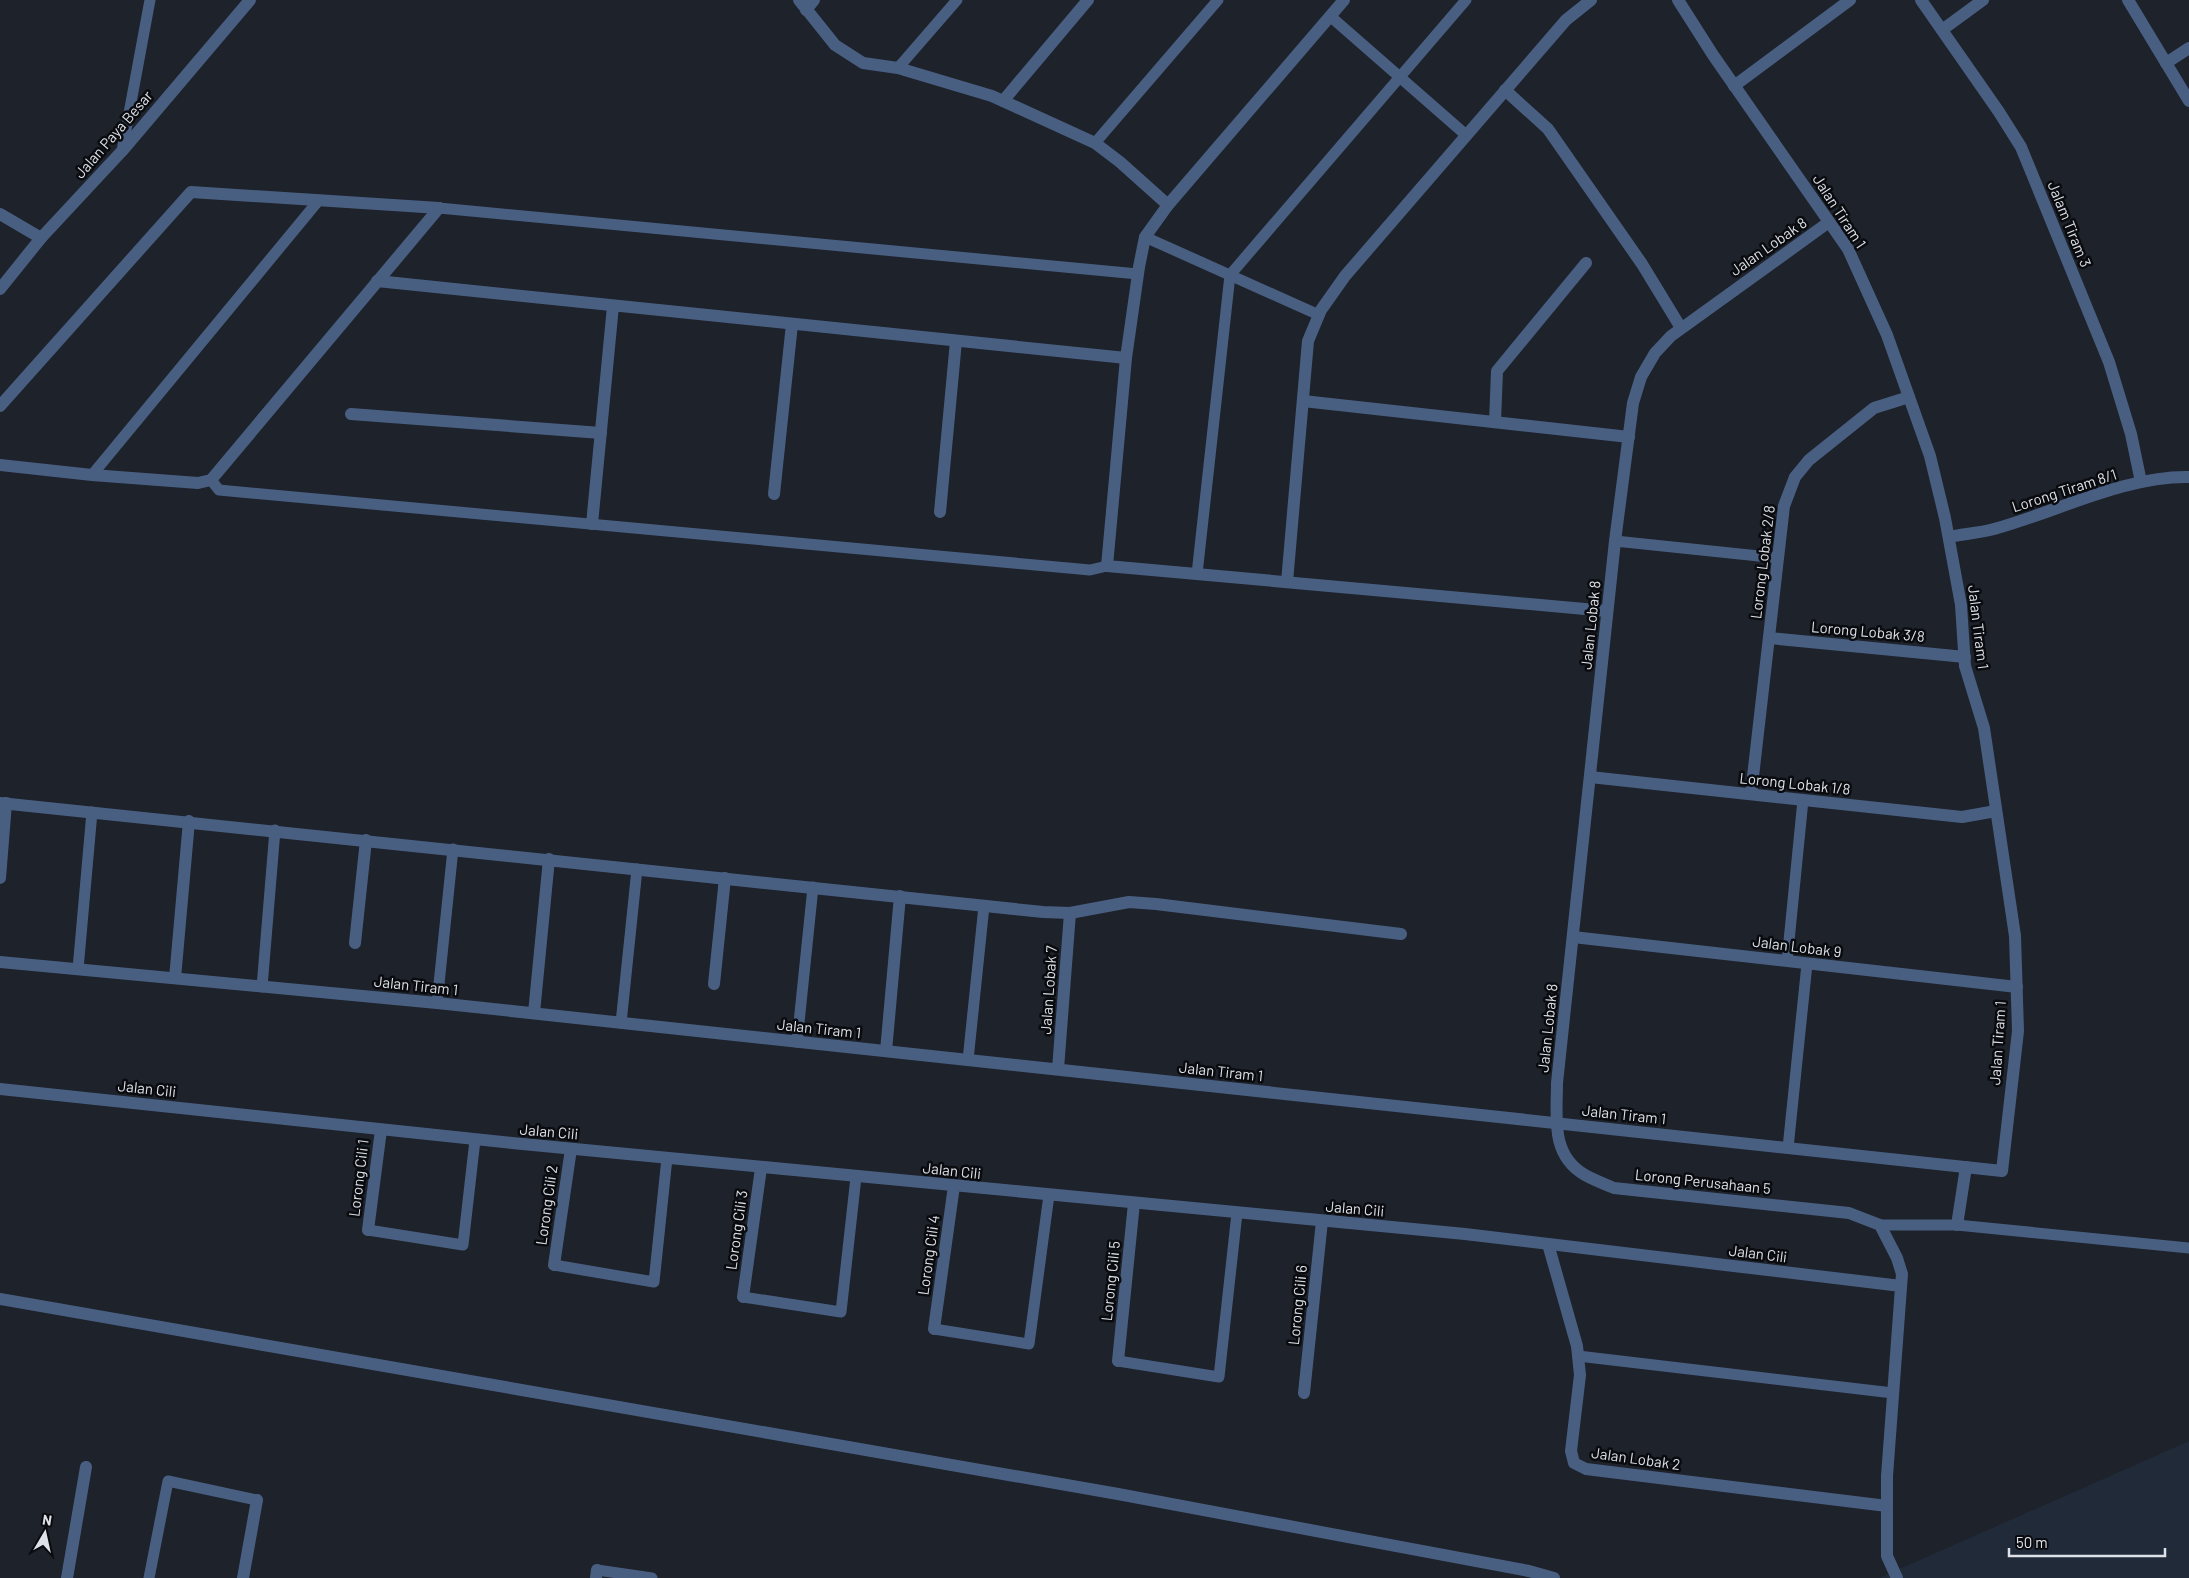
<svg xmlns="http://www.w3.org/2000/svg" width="2189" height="1578" font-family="Barlow,sans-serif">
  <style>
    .built { fill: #212a38 }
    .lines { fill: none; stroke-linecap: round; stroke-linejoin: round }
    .service { stroke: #495f82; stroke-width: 11 }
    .minor { stroke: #495f82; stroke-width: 12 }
    .tertiary { stroke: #495f82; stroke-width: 12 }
    .labels { text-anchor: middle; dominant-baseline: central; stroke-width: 5; stroke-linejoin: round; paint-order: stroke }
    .street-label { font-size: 15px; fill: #dee2e8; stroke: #090b0f }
  </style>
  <rect width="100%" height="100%" fill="#1d222b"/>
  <polygon class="built" points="2189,1441 2189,1578 1879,1578"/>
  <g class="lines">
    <g class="service">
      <polyline points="1330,16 1466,135"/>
      <polyline points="898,68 957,0"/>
      <polyline points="1095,143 1218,0"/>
      <polyline points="122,151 150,0"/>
      <polyline points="439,208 1138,274"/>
      <polyline points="1145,237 1319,315"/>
      <polyline points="92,475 319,200"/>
      <polyline points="211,480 219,490 1090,570 1107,566"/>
      <polyline points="1615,541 1778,558"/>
      <polyline points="1197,574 1230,275 1466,0"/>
      <polyline points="1787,961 1803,800"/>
      <polyline points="78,969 92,812"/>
      <polyline points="262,987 275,830"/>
      <polyline points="437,1003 453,849"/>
      <polyline points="621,1023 637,869"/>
      <polyline points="797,1042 813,887"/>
      <polyline points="968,1060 984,906"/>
      <polyline points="1788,1148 1807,964"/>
      <polyline points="1880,1225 1957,1225 2189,1248"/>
      <polyline points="368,1230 463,1245 475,1140"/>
      <polyline points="554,1265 654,1282 667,1158"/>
      <polyline points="743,1297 841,1312 856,1177"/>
      <polyline points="934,1329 1029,1344 1049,1195"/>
      <polyline points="1578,1356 1893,1393"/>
      <polyline points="1118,1361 1219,1377 1237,1213"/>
      <polyline points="597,1570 652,1578"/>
      <polyline points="149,1578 168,1481 257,1500"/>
    </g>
    <g class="minor">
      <polyline points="799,0 835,45 863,63 898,68 992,96 1095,143 1120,162 1168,205"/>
      <polyline points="1344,0 1168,205 1145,237 1139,267 1126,358 1107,566 1607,611"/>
      <polyline points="1921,0 1999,112 2021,147 2109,362 2131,434 2141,482"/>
      <polyline points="2128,0 2189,101"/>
      <polyline points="806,10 814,0"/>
      <polyline points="1942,30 1983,0"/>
      <polyline points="2166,63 2189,48"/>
      <polyline points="1734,86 1850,0"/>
      <polyline points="1505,90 1548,129 1642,264 1681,328"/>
      <polyline points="1003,101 1088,0"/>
      <polyline points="0,214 41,238"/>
      <path d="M1829 222 1671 336 1655 353 1641 377 1633 403 1615 541 1557 1083C1557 1117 1550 1155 1585 1175 1594 1180 1604 1184 1614 1188L1849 1213 1880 1225 1897 1258 1902 1274 1887 1476V1556L1897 1578"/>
      <polyline points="377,281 1126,358"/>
      <polyline points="1303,401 1629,437"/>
      <polyline points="0,406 191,192 439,208"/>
      <polyline points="351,414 601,433"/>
      <polyline points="1495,422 1497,371 1586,263"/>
      <polyline points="0,465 92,475 198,483 211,480 439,208"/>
      <polyline points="774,494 792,324"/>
      <polyline points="940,512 956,341"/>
      <polyline points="592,524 613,306"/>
      <path d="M1949 537C1964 534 1979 533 1994 529 2057 512 2123 476 2189 477"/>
      <polyline points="1287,582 1308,341 1321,310 1345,276 1566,20 1591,0"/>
      <polyline points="1769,638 1965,657"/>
      <polyline points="1590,777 1962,817 1996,811"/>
      <polyline points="1751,794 1784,506 1795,477 1809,460 1874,408 1909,397"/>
      <polyline points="0,803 1043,912 1070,913 1129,902 1156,904 1401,934"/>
      <polyline points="0,878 6,803"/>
      <polyline points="1573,937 2017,987"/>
      <polyline points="355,943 366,840"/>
      <polyline points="0,962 437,1003 2002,1171 2018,1031 2015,936 1984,728 1965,666 1961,605 1945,518 1930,456 1887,335 1848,249 1713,55 1678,0"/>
      <polyline points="175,978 189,821"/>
      <polyline points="714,984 725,878"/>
      <polyline points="534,1013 549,859"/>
      <polyline points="886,1051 900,896"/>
      <polyline points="1058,1069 1070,913"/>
      <polyline points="0,1089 512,1143 1465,1234 1901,1286"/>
      <polyline points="1957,1225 1966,1167"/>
      <polyline points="368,1230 381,1130"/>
      <polyline points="1548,1244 1577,1346 1580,1375 1571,1451 1574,1463 1586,1469 1887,1506"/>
      <polyline points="554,1265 571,1149"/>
      <polyline points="743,1297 761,1168"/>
      <polyline points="0,1299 1118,1494 1529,1571 1554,1578"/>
      <polyline points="934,1329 954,1186"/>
      <polyline points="1118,1361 1134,1203"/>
      <polyline points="1304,1393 1322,1221"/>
      <polyline points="67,1578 86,1467"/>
      <polyline points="243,1578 257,1500"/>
      <polyline points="596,1578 597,1570"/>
    </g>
    <polyline class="tertiary" points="0,289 41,238 122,151 250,0"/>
  </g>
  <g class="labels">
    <g class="street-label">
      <text transform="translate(113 134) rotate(-49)">Jalan Paya Besar</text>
      <text transform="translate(1840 211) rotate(57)">Jalan Tiram 1</text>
      <text transform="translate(2070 224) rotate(68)">Jalam Tiram 3</text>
      <text transform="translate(1768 246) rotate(-35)">Jalan Lobak 8</text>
      <text transform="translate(2064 490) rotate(-18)">Lorong Tiram 8/1</text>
      <text transform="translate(1762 562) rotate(-83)">Lorong Lobak 2/8</text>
      <text transform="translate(1590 625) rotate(-84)">Jalan Lobak 8</text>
      <text transform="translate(1979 627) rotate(83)">Jalan Tiram 1</text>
      <text transform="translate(1868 631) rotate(5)">Lorong Lobak 3/8</text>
      <text transform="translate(1795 783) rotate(6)">Lorong Lobak 1/8</text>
      <text transform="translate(1797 946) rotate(7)">Jalan Lobak 9</text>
      <text transform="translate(416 985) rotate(6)">Jalan Tiram 1</text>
      <text transform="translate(1048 990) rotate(-86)">Jalan Lobak 7</text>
      <text transform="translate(819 1028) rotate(6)">Jalan Tiram 1</text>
      <text transform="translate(1547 1028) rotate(-84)">Jalan Lobak 8</text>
      <text transform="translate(1997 1043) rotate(-86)">Jalan Tiram 1</text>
      <text transform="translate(1221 1071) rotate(6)">Jalan Tiram 1</text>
      <text transform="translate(147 1088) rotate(6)">Jalan Cili</text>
      <text transform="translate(1624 1114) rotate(6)">Jalan Tiram 1</text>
      <text transform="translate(549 1131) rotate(5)">Jalan Cili</text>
      <text transform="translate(952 1170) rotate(6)">Jalan Cili</text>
      <text transform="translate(358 1178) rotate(-83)">Lorong Cili 1</text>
      <text transform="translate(1703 1181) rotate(6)">Lorong Perusahaan 5</text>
      <text transform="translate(546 1205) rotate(-82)">Lorong Cili 2</text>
      <text transform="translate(1355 1208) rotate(5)">Jalan Cili</text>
      <text transform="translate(736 1230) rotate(-82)">Lorong Cili 3</text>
      <text transform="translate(1758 1253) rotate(7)">Jalan Cili</text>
      <text transform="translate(928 1255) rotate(-82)">Lorong Cili 4</text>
      <text transform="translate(1110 1281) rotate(-84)">Lorong Cili 5</text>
      <text transform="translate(1297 1305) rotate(-84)">Lorong Cili 6</text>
      <text transform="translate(1636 1458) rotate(8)">Jalan Lobak 2</text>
    </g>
  </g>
  <g transform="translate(45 1533) rotate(9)" stroke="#090b0f" stroke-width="4" paint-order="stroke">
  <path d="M0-4L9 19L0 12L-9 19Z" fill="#dee2e8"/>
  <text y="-8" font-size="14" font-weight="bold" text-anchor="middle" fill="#dee2e8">N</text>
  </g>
  <path d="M2009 1548v8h156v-8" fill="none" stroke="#dee2e8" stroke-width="2.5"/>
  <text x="2016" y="1548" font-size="15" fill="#dee2e8" stroke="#090b0f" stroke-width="4" paint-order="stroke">50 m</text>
</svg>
